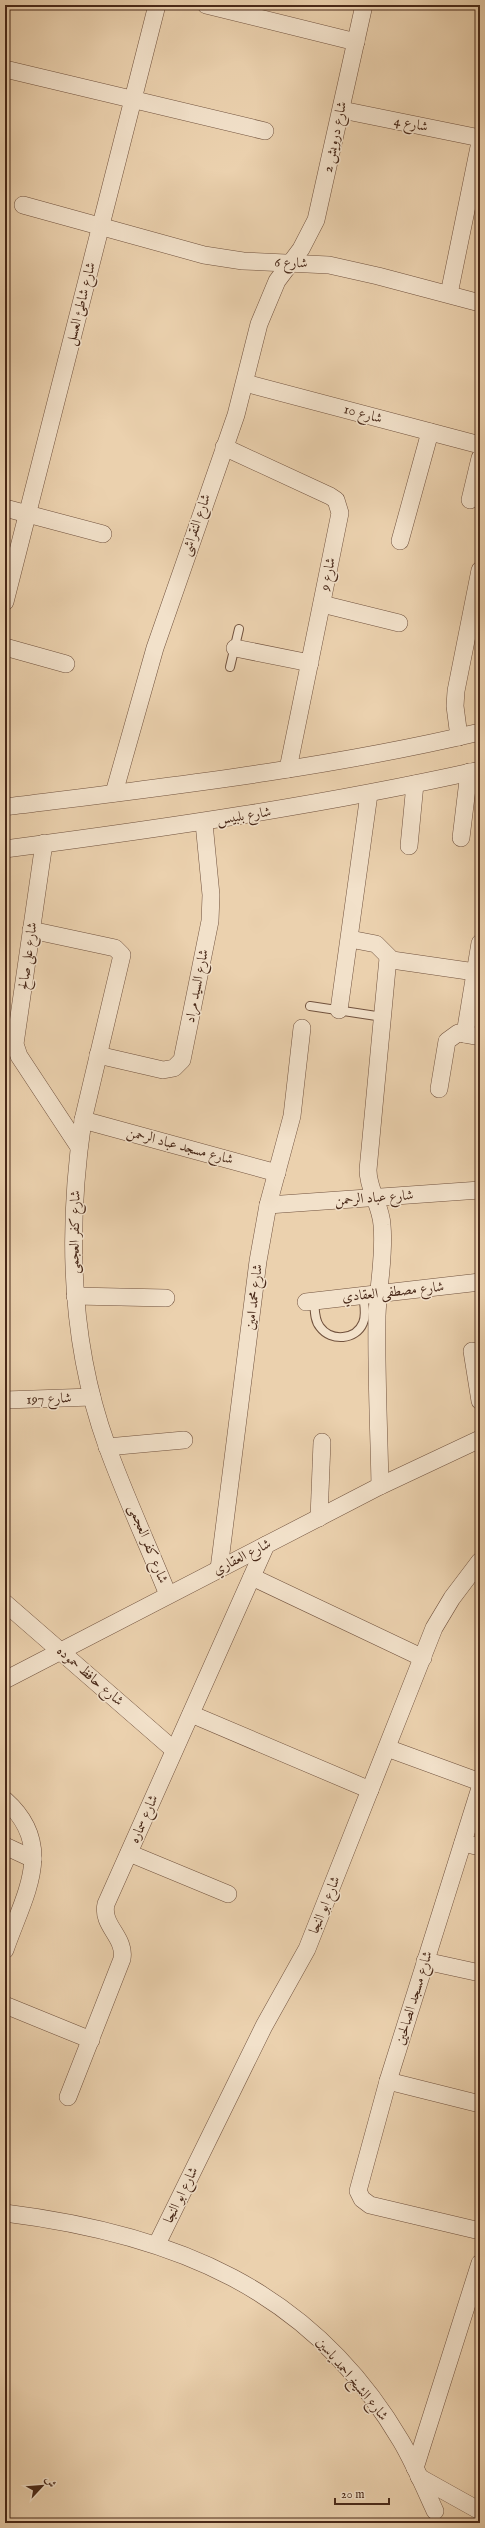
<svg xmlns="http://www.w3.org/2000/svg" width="485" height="2528" font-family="'IM FELL English',Amiri,serif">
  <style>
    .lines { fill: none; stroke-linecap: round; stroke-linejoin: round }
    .lane-casing { stroke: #71523e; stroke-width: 10 }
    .street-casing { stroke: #71523e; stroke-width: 18 }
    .lane { stroke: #f2e1ca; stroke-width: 8 }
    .street { stroke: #f2e1ca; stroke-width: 17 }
    .labels { text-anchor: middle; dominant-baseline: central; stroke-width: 3; stroke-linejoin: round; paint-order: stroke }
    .street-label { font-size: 14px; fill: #482818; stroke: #f2e1ca }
  </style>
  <rect width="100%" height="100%" fill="#ebd1ae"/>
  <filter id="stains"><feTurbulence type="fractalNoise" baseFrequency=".005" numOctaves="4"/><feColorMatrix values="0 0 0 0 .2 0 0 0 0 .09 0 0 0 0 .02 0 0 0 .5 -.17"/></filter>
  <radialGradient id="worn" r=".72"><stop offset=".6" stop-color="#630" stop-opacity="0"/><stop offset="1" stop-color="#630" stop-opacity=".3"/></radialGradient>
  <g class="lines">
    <g class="lane-casing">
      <g id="lane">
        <polyline points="230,667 239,629"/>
        <polyline points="310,1006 383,1017"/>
        <path d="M314 1300C315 1309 314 1320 320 1327 331 1342 356 1340 363 1323 367 1314 364 1304 363 1295"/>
      </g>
    </g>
    <g class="street-casing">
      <g id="street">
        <polyline points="206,5 356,42"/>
        <polyline points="5,69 265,131"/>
        <polyline points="342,110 480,138"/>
        <polyline points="23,205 204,255 243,261 329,265 378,276 480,303"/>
        <polyline points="449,294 480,142"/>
        <polyline points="245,383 480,445"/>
        <polyline points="224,447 330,496 336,500 340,513 288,769"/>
        <polyline points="470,500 480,458"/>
        <polyline points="5,508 103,534"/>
        <polyline points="400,541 430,432"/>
        <polyline points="5,602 157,5"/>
        <polyline points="322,604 399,623"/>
        <polyline points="5,647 66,664"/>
        <polyline points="235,648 310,663"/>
        <polyline points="459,737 455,706 456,691 480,570"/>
        <polyline points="114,793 155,648 236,415 259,324 277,281 301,249 316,220 364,5"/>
        <path d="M5 807C164 787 324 769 480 732"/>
        <polyline points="461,838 469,772"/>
        <polyline points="44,843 15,1044 19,1056 79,1147"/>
        <polyline points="409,846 415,784"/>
        <path d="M5 849C165 828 323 805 480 770"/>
        <path d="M31 930 115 948 122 955 83 1120C67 1229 69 1341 107 1446 125 1496 148 1545 168 1595"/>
        <polyline points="350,939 376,944 392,960 475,972"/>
        <polyline points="339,1010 369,794"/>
        <polyline points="465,1034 480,943"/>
        <polyline points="98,1055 163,1070 174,1068 182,1060 210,921 211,895 204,823"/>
        <polyline points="439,1089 447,1041 458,1033 480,1037"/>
        <polyline points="83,1120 277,1173"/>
        <polyline points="268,1205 480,1190"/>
        <polyline points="75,1296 166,1298"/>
        <polyline points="306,1302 480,1282"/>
        <polyline points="472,1351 480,1401"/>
        <polyline points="5,1400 92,1397"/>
        <polyline points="107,1447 184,1440"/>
        <path d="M380 1486C379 1430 376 1373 377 1316 378 1285 385 1256 382 1225 381 1205 368 1190 368 1170L388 958"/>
        <polyline points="319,1518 322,1442"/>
        <polyline points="219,1569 258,1261 268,1205 292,1116 302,1028"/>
        <polyline points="252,1577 423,1658"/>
        <polyline points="5,1603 174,1750"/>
        <polyline points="5,1680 380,1486 480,1439"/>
        <polyline points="191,1714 370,1790"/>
        <polyline points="387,1748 480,1782"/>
        <polyline points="480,1788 388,2081 358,2191 362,2199 370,2205 480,2231"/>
        <path d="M5 1800C57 1846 24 1895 5 1950"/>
        <polyline points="463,1843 480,1847"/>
        <polyline points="5,1846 33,1859"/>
        <polyline points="129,1853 228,1894"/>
        <polyline points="425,1961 480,1973"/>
        <polyline points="5,2005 91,2040"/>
        <polyline points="388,2081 480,2104"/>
        <path d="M68 2097 122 1959C126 1937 101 1926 106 1904L266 1545"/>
        <path d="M5 2213C173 2234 311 2288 401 2441 414 2463 424 2487 435 2511"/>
        <polyline points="157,2244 264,2026 307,1949 434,1628 452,1598 480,1561"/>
        <polyline points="415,2468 480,2263"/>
        <polyline points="419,2477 480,2511"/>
      </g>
    </g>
    <use href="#lane" class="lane"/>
    <use href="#street" class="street"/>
  </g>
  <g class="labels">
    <g class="street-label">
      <text transform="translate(411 124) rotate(11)">شارع 4</text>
      <text transform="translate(335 137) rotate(-78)">شارع درويش 2</text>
      <text transform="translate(291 263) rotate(2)">شارع 6</text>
      <text transform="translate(81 304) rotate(-76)">شارع شاطئ العسل</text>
      <text transform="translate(363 414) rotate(15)">شارع 10</text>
      <text transform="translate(196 525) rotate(-71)">شارع النقراشى</text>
      <text transform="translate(328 574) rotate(-79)">شارع 9</text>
      <text transform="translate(244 816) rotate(-9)">شارع بلبيس</text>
      <text transform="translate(28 956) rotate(-82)">شارع على صالح</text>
      <text transform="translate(197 986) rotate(-79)">شارع السيد مراد</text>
      <text transform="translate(180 1146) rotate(15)">شارع مسجد عباد الرحمن</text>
      <text transform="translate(374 1198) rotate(-4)">شارع عباد الرحمن</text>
      <text transform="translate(75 1232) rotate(-89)">شارع كفر العجمى</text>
      <text transform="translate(393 1292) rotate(-6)">شارع مصطفى العقادي</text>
      <text transform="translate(254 1297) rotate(-83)">شارع محمد امين</text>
      <text transform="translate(49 1399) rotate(-2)">شارع 197</text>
      <text transform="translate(148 1544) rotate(68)">شارع كفر العجمى</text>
      <text transform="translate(242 1557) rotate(-27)">شارع العقاري</text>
      <text transform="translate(90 1676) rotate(41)">شارع حافظ حموده</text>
      <text transform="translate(144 1819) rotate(-66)">شارع سماره</text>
      <text transform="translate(325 1905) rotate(-68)">شارع ابو النجا</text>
      <text transform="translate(414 1998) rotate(-73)">شارع مسجد الصالحين</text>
      <text transform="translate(181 2195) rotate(-64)">شارع ابو النجا</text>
      <text transform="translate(352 2379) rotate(50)">شارع الشيخ احمد ياسين</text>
    </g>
  </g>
  <rect width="485" height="2528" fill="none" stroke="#ebd1ae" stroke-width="20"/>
  <rect x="6" y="6" width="473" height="2516" fill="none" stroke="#482818" stroke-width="2"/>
  <rect x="10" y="10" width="465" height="2508" fill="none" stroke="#482818"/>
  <g transform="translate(42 2486) rotate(64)" stroke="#f2e1ca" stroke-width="3" paint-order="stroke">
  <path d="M0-3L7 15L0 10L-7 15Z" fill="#482818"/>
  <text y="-6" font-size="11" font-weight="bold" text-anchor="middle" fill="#482818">ش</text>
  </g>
  <path d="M335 2498v6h54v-6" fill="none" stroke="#482818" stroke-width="2"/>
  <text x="341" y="2498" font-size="12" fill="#482818" stroke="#f2e1ca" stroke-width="3" paint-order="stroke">20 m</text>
  <rect width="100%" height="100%" filter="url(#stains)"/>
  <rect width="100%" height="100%" fill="url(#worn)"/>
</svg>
